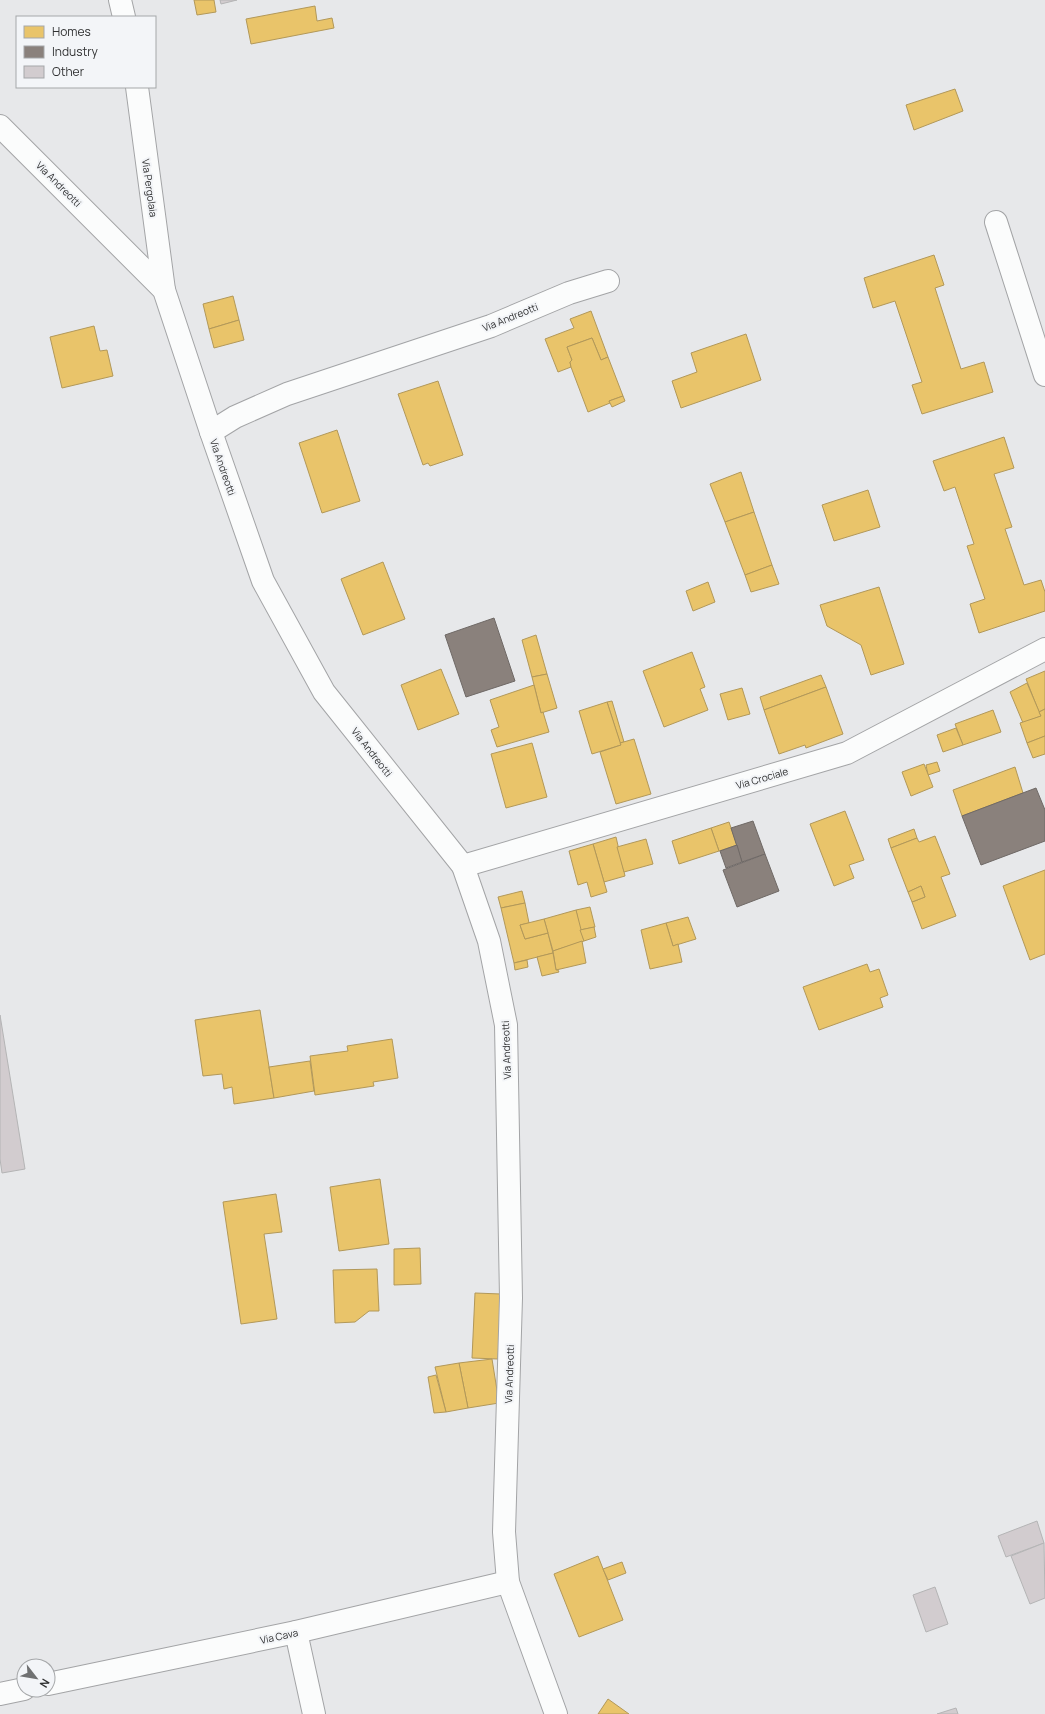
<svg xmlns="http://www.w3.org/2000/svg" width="1045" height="1714" font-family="Manrope,sans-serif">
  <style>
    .homes { fill: #e9c46a; stroke: #b29859 }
    .industry { fill: #8a817c; stroke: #6f6966 }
    .building { fill: #d2cccf; stroke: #b4b4b5 }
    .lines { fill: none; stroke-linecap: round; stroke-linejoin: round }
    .minor-casing { stroke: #a3a4a6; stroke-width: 24 }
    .minor { stroke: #fbfcfc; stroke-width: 22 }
    .labels { text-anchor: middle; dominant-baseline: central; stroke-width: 4; stroke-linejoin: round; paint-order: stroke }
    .street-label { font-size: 10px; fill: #303132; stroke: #f3f5f8 }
  </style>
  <rect width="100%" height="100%" fill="#e7e8ea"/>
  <g class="homes">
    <polygon points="194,0 214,0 216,12 197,15"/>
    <polygon points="315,6 317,21 332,18 334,28 251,44 246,19"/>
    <polygon points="955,89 963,111 914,130 906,105"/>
    <polygon points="934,255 944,285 935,288 961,369 984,362 993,392 922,414 912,385 922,382 895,301 873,308 864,278"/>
    <polygon points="233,296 239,320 209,329 203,304"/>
    <polygon points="591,311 608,357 601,360 592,338 567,347 572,360 570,362 571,367 558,372 545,339 574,328 570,319"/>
    <polygon points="239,320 244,340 214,348 209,329"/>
    <polygon points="94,326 100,351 107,350 113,376 62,388 50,337"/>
    <polygon points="746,334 761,380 681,408 672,381 697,372 691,353"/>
    <polygon points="592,338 601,360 608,357 623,396 609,401 610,403 588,412 571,367 570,362 572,360 567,347"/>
    <polygon points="438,381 463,455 430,466 428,463 423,465 398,394"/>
    <polygon points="623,396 625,401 612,407 609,401"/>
    <polygon points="337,430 360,501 322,513 299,443"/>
    <polygon points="1004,437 1014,468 994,474 1012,527 1005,529 1024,585 1041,580 1045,592 1045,611 979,633 970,604 985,599 967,546 974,544 955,487 944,491 933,461"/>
    <polygon points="741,472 754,512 725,522 710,484"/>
    <polygon points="868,490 880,527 834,541 822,505"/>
    <polygon points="754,512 772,565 745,575 725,522"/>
    <polygon points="383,562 405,619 363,635 341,579"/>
    <polygon points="772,565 779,584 751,592 745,575"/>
    <polygon points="708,582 715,602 693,611 686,591"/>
    <polygon points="879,587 904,664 871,675 861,645 827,626 820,605"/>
    <polygon points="536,635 547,674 532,677 522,640"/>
    <polygon points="692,652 705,687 700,689 708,710 664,727 643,671"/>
    <polygon points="441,669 459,714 418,730 401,685"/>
    <polygon points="1045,671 1045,709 1039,712 1026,679"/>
    <polygon points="547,674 557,708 541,713 532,677"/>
    <polygon points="821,675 826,687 764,710 760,697"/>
    <polygon points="1027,683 1041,716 1023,723 1010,692"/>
    <polygon points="534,685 541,713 543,712 549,732 497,747 491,730 499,727 490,700"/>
    <polygon points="826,687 843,734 806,748 805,745 779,754 764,710"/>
    <polygon points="742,688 750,714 728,720 720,694"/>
    <polygon points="612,701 624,742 620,743 607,702"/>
    <polygon points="607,702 621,745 592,754 579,711"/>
    <polygon points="1045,709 1045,736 1027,743 1020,723 1041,716 1039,712"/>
    <polygon points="993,710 1001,732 963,745 955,724"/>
    <polygon points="956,728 963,745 943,752 937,735"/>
    <polygon points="1045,736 1045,754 1033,758 1027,743"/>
    <polygon points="634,739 651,794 616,804 600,752 621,745 620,743"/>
    <polygon points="532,743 547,797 506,808 491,754"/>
    <polygon points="937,762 940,771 928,775 926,765"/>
    <polygon points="924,764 933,787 911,796 902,772"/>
    <polygon points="1015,767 1023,793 962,816 953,790"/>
    <polygon points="845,811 864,860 849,865 854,878 834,886 810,824"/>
    <polygon points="729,822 737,845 719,851 711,828"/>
    <polygon points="711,828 719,851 679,864 672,841"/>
    <polygon points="914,829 917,838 891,848 888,839"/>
    <polygon points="935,836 950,874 941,877 956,916 922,929 912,902 925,897 921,886 908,892 891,848 917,838 919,842"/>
    <polygon points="616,837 625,876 604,882 593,844"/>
    <polygon points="646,839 653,864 624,872 617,847"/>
    <polygon points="593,844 607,892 591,897 587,882 578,885 569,851"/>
    <polygon points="1045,870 1045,954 1030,960 1003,886"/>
    <polygon points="921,886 925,897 912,902 908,892"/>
    <polygon points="522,891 525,903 501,908 498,897"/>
    <polygon points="525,903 529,923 520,925 525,939 548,933 553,953 514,963 501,908"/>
    <polygon points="590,907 595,927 580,930 576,910"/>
    <polygon points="576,910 584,941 553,951 544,919"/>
    <polygon points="688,917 696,939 673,946 666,923"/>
    <polygon points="544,919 548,933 525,939 520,925"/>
    <polygon points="666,923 673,946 678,944 682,962 650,969 641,930"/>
    <polygon points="594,927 596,937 584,941 580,930"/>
    <polygon points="582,941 586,963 556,970 553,951"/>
    <polygon points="553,953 556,970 558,970 559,972 542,976 537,957"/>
    <polygon points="527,960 528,967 515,970 514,963"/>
    <polygon points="867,964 870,972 879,969 888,995 880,998 883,1007 819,1030 803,987"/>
    <polygon points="260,1010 274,1098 234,1104 232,1087 224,1089 222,1074 203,1076 195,1020"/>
    <polygon points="392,1039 398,1078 373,1082 374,1086 315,1095 310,1056 348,1051 347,1046"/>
    <polygon points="310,1061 314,1091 274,1098 269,1067"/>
    <polygon points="380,1179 389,1244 339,1251 330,1187"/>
    <polygon points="276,1194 282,1232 264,1234 277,1319 241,1324 223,1202"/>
    <polygon points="420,1248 421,1284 394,1285 394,1249"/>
    <polygon points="377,1269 379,1311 369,1311 355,1322 335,1323 333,1270"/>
    <polygon points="475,1293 501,1294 498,1359 472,1358"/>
    <polygon points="492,1359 499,1403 468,1408 459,1363"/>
    <polygon points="459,1363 468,1408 446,1412 435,1367"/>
    <polygon points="436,1375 446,1412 434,1413 428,1377"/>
    <polygon points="598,1556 623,1620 579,1637 554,1574"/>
    <polygon points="622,1562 626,1573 608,1580 603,1569"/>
    <polygon points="608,1699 629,1714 598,1714"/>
  </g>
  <g class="industry">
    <polygon points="494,618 515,681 466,697 445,635"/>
    <polygon points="1036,788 1045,810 1045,841 981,865 962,816"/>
    <polygon points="753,821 765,854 742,862 731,828"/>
    <polygon points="737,845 742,862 726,868 720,851"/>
    <polygon points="765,854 779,891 737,907 723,870"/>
  </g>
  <g class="building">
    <polygon points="220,0 237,0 221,4"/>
    <polygon points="0,1015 25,1169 2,1173 0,1159"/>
    <polygon points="1037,1521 1044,1543 1006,1557 998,1536"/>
    <polygon points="1044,1543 1045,1598 1030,1604 1011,1556"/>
    <polygon points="935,1587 948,1624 926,1632 913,1595"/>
    <polygon points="956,1708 958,1714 937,1714"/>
  </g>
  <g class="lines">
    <g class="minor-casing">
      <g id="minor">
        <polyline points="120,0 124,17"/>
        <polyline points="137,87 164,290"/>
        <polyline points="0,126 164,290 211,432 263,581 324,692 463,866 489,941 506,1025 511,1298 504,1532 508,1582 556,1714"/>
        <polyline points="996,222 1045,375"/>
        <polyline points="211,432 235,417 287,394 491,326 569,293 608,281"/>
        <polyline points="463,866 847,753 1045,649"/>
        <polyline points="296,1632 314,1714"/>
        <polyline points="48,1684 296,1632 508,1582"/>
        <polyline points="0,1694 24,1689"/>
      </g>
    </g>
    <use href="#minor" class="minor"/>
  </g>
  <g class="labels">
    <g class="street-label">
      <text transform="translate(59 184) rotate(45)">Via Andreotti</text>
      <text transform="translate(150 188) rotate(82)">Via Pergolaia</text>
      <text transform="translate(510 317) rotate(-22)">Via Andreotti</text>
      <text transform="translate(223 467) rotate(71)">Via Andreotti</text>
      <text transform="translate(372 752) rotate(52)">Via Andreotti</text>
      <text transform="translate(762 778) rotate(-16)">Via Crociale</text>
      <text transform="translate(506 1050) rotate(-92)">Via Andreotti</text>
      <text transform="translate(509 1374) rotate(-88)">Via Andreotti</text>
      <text transform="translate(279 1636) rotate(-12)">Via Cava</text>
    </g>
  </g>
  <rect x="16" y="16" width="140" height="72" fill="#f3f5f8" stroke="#a5a7a9"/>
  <rect x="24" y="26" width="20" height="12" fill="#e9c46a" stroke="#a5a7a9"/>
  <text x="52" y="36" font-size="12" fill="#303132">Homes</text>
  <rect x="24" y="46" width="20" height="12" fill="#8a817c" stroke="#a5a7a9"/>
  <text x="52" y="56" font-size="12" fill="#303132">Industry</text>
  <rect x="24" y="66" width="20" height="12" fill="#d2cccf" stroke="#a5a7a9"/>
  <text x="52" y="76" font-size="12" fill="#303132">Other</text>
  <g transform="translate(36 1678) rotate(121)"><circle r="19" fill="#f3f5f8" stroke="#a5a7a9"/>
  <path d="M0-3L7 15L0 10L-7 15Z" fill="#707172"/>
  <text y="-6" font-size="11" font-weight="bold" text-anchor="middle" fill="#303132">N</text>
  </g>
</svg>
